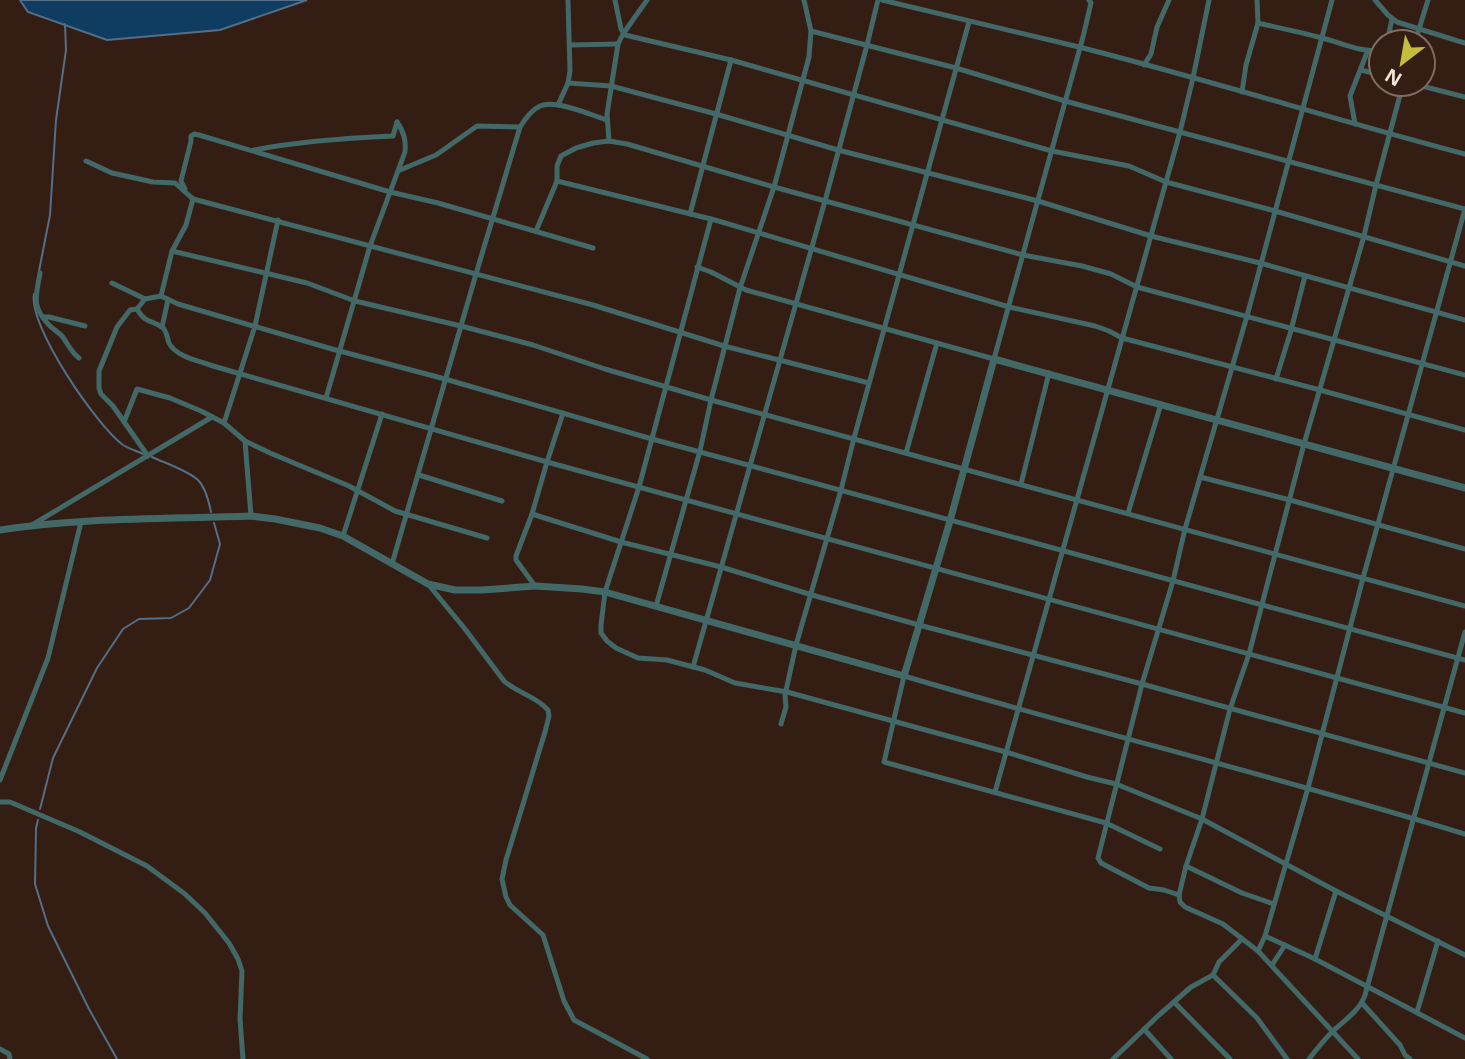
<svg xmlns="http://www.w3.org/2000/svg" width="1465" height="1059" font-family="'Open Sans',sans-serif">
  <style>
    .water { fill: #0f3d62; stroke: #536e86; stroke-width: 2 }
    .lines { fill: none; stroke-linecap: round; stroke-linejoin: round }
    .stream { stroke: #536e86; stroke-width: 2 }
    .minor { stroke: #426968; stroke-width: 5 }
    .tertiary { stroke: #426968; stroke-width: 7 }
  </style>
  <rect width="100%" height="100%" fill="#341e13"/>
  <polygon class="water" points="20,0 307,0 220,30 107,40 28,12"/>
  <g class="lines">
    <g class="stream">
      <polyline points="39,271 50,215 56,120 66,50 65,24"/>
      <path d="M34 294C28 326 97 426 123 445 129 449 137 451 143 454"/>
      <path d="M152 457C165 463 187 470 198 480 206 488 209 502 211 512"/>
      <polyline points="40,809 53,758 97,668 123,629 139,619 171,618 189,608 210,580 220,544 214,523"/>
      <polyline points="38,820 36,828 35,884 48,926 89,1009 117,1059"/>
    </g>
    <g class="minor">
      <polyline points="615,0 621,29 625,35 731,60 1052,151 1129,166 1166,182 1275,211 1465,266"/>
      <path d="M882 0C948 16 1014 31 1079 47 1209 80 1336 120 1465 154"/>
      <polyline points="1375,0 1388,15 1397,22 1465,43"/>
      <path d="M1258 23C1279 28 1301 32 1322 38 1339 42 1365 54 1381 50"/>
      <polyline points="811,31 956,68 1065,101 1465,209"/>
      <polyline points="1387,42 1392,19"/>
      <polyline points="1415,42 1428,0"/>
      <polyline points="570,45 618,44"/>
      <polyline points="1144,65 1151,54 1157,27 1169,0"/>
      <polyline points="1361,70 1381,75"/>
      <polyline points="568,83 611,86 716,114 838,150 1038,201 1151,236 1260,263 1465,320"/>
      <polyline points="1414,84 1465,97"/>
      <polyline points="1242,92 1246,65 1258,23 1257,0"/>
      <polyline points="558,105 568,83 570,71 568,0"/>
      <polyline points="1355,124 1350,96 1368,50"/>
      <polyline points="609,141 607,114 618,44 623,34 647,0"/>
      <path d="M254 150C300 141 346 138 393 136L397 122"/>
      <polyline points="86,161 112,173 153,182 175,183 193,199 593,305 724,346 869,383"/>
      <polyline points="400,170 436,155 477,126 520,127"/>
      <polyline points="557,181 715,220 1009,307 1095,326 1109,331 1122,338 1320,390 1465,430"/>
      <polyline points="185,189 181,181 191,141 191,136 194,134 199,135 390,192 438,203 593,248"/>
      <polyline points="690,214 731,60"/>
      <polyline points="711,219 639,487 605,592 601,625 601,633 607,641 616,648 638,658 667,660 705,670 735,683 787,692 1006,752 1087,777 1116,784 1202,819 1336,891 1465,955"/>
      <polyline points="536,231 557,181 557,166 561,156 576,148 593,143 609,141 627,144 774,187 1023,255 1082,266 1111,274 1137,287 1465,375"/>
      <polyline points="172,251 307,283 355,301 461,326 533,345 605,369 711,400 1465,606"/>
      <polyline points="697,267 711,272 746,290 994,359 1083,37 1091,3 1089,0"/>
      <path d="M40 273C36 297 31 306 49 325 53 329 58 332 62 336 68 344 71 352 79 358"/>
      <polyline points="112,283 145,299"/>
      <polyline points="161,296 172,251 186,225 193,199 191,197"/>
      <path d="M137 309C146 325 154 320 163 328 167 332 167 338 169 343 176 357 200 361 213 366L547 462 1465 713"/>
      <polyline points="43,317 49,317 85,326"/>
      <polyline points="162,327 168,300"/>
      <polyline points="1276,379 1290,334 1305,276"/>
      <path d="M326 398 370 246 405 152C406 140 404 132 397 122"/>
      <polyline points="124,422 137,389 170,398 201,411 224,423 245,441 270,453 349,486 395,511 487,538"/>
      <polyline points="224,423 255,326 278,220"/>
      <polyline points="245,441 251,516"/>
      <polyline points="906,453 937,343"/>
      <polyline points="148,456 113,406 101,394 99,388 99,371 117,327 130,310 137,309 145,299 161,296 178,304 332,349 445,379 652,439 1465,660"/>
      <polyline points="419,475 502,501"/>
      <polyline points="1200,477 1290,500 1465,549"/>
      <polyline points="1021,484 1049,373"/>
      <polyline points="1128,513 1161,404"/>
      <polyline points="532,514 621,542 721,567 812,595 919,625 1142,684 1465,773"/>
      <polyline points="32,525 212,417"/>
      <polyline points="343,536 382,414"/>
      <path d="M392 564 476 274 520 127C525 119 531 110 540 106 555 99 591 115 607 120"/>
      <path d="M428 584 465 629 504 681C517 693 536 696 548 710L549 716 545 732 506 860 502 879 506 897 510 905 543 935 564 1001 574 1020 647 1059"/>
      <polyline points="535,586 516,560 516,556 532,514 547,462 563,413"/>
      <polyline points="656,606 700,451 711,400 740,288 774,187 809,57 811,31 804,0"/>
      <polyline points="693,667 825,201 867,45 878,0"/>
      <polyline points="781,724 786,707 785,695 796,645 841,490 854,438 969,22"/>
      <polyline points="0,780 48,658 81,522"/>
      <polyline points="995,792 1180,132 1193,78 1209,0"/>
      <polyline points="0,802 10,802 80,832 147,866 185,894 205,913 229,943 238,959 242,971 240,1019 243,1059"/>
      <path d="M1160 849 1106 823 884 762 904 676C1090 731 1279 777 1465 834"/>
      <polyline points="1186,866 1242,893 1274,904"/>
      <polyline points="1179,895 1164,890 1149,888 1101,863 1098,858 1142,684 1173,581 1185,529 1247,316 1332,0"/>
      <polyline points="1265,936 1315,959 1465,1038"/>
      <polyline points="1258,951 1265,936 1308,788 1363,578 1465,209"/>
      <polyline points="1315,959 1336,891"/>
      <polyline points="1272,965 1285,945"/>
      <polyline points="1213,975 1257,1018 1287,1059"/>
      <polyline points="1174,1002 1230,1059"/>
      <polyline points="1362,1003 1400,1045 1405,1055 1410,1059"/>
      <polyline points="1417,1012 1438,941"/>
      <polyline points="1144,1029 1171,1059"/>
      <polyline points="0,1049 9,1054 10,1059"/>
      <polyline points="1113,1059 1159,1015 1191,987 1213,975 1219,962 1242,939"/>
      <path d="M1309 1059C1316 1050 1323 1041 1331 1033 1343 1021 1359 1012 1365 995L1465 632"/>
      <polyline points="1358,1059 1258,951 1223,924 1185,907 1180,902 1179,895 1186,866 1202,819 1230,709 1249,654 1304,444 1364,236 1376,185 1403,84"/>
    </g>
    <path class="tertiary" d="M0 530C83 517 168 519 251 516L275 519 320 528 343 536 428 584 455 590H482L535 586 582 589 605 592 904 676 950 521 994 359 1465 488"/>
  </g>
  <g transform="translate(1402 63) rotate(211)"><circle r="33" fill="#341e13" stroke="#806c63" stroke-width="2"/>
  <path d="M0-5L12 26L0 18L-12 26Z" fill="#c4bd3e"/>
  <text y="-10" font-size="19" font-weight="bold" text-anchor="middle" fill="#f1e2da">N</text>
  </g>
</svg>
